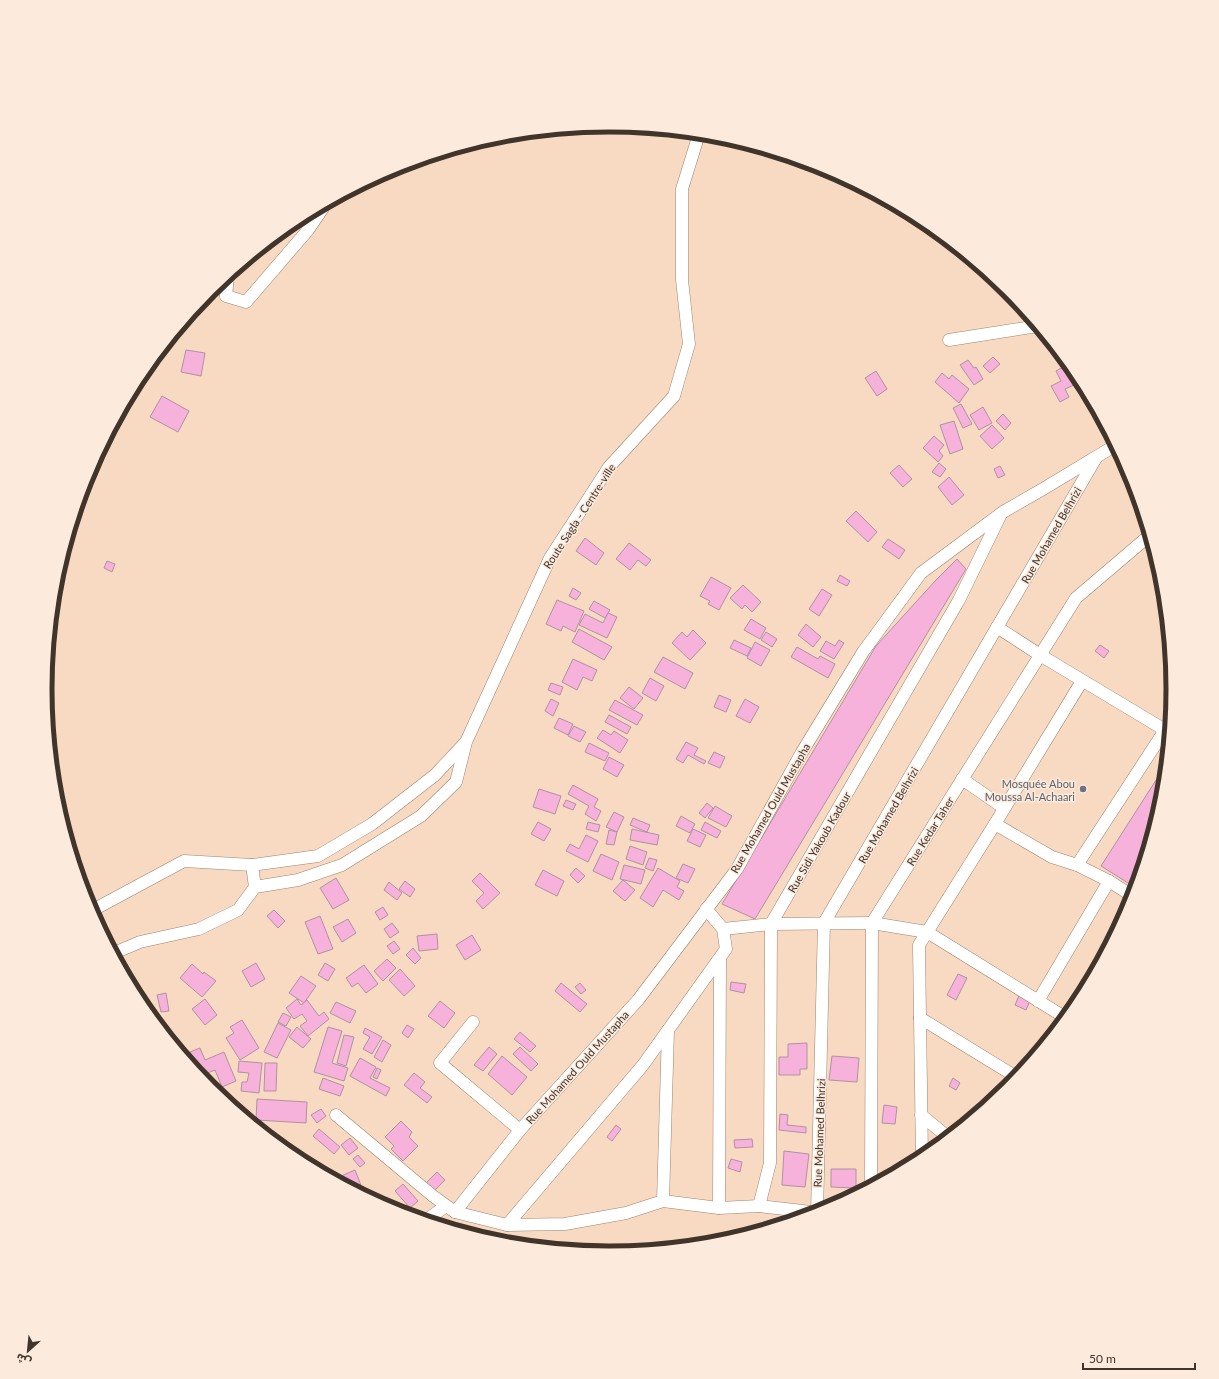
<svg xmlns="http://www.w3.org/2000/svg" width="1219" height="1379" font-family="Lato,'Noto Sans Arabic',sans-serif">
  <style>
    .building { fill: #f7b2db; stroke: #b091a3 }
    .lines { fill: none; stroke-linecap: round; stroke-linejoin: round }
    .minor-casing { stroke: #9e836e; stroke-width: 13 }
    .minor { stroke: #fff; stroke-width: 12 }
    .worship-dot { fill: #6b7280; stroke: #fceadc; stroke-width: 1.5 }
    .labels { text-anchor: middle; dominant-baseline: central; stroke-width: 3; stroke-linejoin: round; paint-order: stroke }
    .street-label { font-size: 11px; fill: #40342b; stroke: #fceadc }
    .worship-label { font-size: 11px; fill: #5b616d; stroke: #fceadc; text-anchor: end }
    .rim { fill: none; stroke: #40342b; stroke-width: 5 }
  </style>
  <rect width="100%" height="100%" fill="#f8dac3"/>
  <g class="building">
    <polygon points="1054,346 1059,352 1057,354 1053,347"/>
    <polygon points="186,350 205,353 201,376 181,372"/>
    <polygon points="1061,354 1069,364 1068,366 1058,358"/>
    <polygon points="993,357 1000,364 990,373 983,366"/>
    <polygon points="968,360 974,368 976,367 983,379 974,385 960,365"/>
    <polygon points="1065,366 1074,385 1065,389 1069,397 1060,402 1051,386 1061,381 1056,371"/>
    <polygon points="1074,369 1079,376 1081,380 1071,373"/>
    <polygon points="876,371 887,389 877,396 865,378"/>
    <polygon points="942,373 949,379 952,375 969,389 959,403 935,382"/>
    <polygon points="162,396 189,411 178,432 150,417"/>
    <polygon points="961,404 972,424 963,428 953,408"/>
    <polygon points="983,407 992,423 979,430 970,415"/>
    <polygon points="1003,414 1011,423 1005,430 996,421"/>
    <polygon points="954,421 963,449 950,454 940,425"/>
    <polygon points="992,425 1004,438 992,449 980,436"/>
    <polygon points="934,436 944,445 939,451 943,456 938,462 923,448"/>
    <polygon points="939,463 946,469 940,477 932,472"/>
    <polygon points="899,465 912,479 903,487 890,473"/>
    <polygon points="1000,466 1005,475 998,478 994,469"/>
    <polygon points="949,477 964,495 952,505 938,487"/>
    <polygon points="856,511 877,532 868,542 846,521"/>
    <polygon points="585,538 604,553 596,565 576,551"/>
    <polygon points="888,539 905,550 899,559 882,547"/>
    <polygon points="629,543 651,560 646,566 638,560 630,570 616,559"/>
    <polygon points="957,559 966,569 755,919 722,904 876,646 936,580"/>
    <polygon points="107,561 115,564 112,572 104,568"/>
    <polygon points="840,575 850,581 847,586 837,581"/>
    <polygon points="711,577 731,588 719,610 708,604 710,601 700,596"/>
    <polygon points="743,585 761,602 752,612 745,605 742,609 730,598"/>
    <polygon points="573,588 581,593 576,600 569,596"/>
    <polygon points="822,589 832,595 819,616 809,609"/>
    <polygon points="557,600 584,611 575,632 563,626 561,631 546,624"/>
    <polygon points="594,601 610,610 605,618 589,609"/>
    <polygon points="608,613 617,617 607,638 579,625 585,614 603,623"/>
    <polygon points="751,619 766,628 760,639 744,630"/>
    <polygon points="806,624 821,637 813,647 798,635"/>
    <polygon points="579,629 612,647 604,660 572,642"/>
    <polygon points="693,630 706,643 690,660 672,643 682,632 687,637"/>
    <polygon points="766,632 777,639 772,647 761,640"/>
    <polygon points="734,640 751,648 747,656 730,648"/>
    <polygon points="839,640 844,643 834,659 820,651 826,641 835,646"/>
    <polygon points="755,642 770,650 761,666 747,658"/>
    <polygon points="1100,645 1109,651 1104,658 1095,651"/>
    <polygon points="797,647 818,659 820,656 835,664 828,678 791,657"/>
    <polygon points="663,657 693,673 685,689 654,672"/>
    <polygon points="573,659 597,670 592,681 583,677 577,690 562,682"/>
    <polygon points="47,671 53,672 51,702 46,701 45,689"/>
    <polygon points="650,678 664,686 656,701 642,693"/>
    <polygon points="551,683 563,687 560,695 548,690"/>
    <polygon points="629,687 643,698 634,709 620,698"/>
    <polygon points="719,695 731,700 726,712 714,707"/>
    <polygon points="551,699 559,703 553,716 545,711"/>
    <polygon points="745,699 759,707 750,723 736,716"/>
    <polygon points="615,700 643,715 637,725 609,710"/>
    <polygon points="609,715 631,727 627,734 605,722"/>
    <polygon points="559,718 573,724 568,735 554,728"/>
    <polygon points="574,726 586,732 580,742 568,736"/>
    <polygon points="603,730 611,735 614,731 628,740 620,753 597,738"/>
    <polygon points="686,742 698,748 694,755 706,761 704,764 688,755 683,763 676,759"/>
    <polygon points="589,743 609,753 605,761 585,752"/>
    <polygon points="714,752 725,757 720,768 708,763"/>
    <polygon points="609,757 624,765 617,777 603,769"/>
    <polygon points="1167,763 1163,800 1136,888 1101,866"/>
    <polygon points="573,785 598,799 594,807 601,811 596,821 585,814 589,806 568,794"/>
    <polygon points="539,789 561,796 555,814 533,807"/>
    <polygon points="566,800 576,804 573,810 563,806"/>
    <polygon points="707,803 713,808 705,818 699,813"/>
    <polygon points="715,806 732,816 726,827 708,818"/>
    <polygon points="614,812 624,817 617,832 606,827"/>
    <polygon points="681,816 695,824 690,833 676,826"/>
    <polygon points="633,818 650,825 647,832 630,825"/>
    <polygon points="538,822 551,829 544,841 531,834"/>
    <polygon points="588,822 600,825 598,832 586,829"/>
    <polygon points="705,822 721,831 717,838 701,830"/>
    <polygon points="632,829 659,835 657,845 630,840"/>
    <polygon points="693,829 706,835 700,847 687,841"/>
    <polygon points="609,830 617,832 614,845 606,844"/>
    <polygon points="586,835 598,841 588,862 566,851 570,844 579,849"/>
    <polygon points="630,846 647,852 643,865 626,859"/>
    <polygon points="601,854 619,862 612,880 593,871"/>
    <polygon points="649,858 657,860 653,871 645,868"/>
    <polygon points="683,864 695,869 688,883 676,878"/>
    <polygon points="624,865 645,870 641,884 620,879"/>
    <polygon points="576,868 585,876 578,883 570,875"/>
    <polygon points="658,868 680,881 677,887 684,891 679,900 663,890 653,907 640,898"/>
    <polygon points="543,870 564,881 557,896 535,885"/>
    <polygon points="480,873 500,893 483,909 476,901 484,893 472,881"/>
    <polygon points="336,878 349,900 333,909 320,888"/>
    <polygon points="623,880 635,890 625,901 613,891"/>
    <polygon points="405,881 415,889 410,897 399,889"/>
    <polygon points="389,882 402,893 397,900 384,890"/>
    <polygon points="383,907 388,915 380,920 375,912"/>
    <polygon points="274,910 285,921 278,928 267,916"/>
    <polygon points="320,916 333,949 318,954 305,922"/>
    <polygon points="348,919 356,933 342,942 333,927"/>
    <polygon points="392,923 399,932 390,938 384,929"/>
    <polygon points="437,934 438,949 419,951 417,936"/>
    <polygon points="472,935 481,950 465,960 456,945"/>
    <polygon points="394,941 400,949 393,954 387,946"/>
    <polygon points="413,948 421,958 415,964 406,955"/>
    <polygon points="387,959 396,968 383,981 374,971"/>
    <polygon points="256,963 265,979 251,987 242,971"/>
    <polygon points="325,963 335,969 328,981 318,975"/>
    <polygon points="192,964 203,974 204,972 216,981 202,997 180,978"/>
    <polygon points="364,965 378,984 366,993 358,983 352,987 346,978"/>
    <polygon points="400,969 415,986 404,996 389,980"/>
    <polygon points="958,974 967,978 956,1000 947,995"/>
    <polygon points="301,976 316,986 304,1003 289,993"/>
    <polygon points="731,982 746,984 744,993 730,990"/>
    <polygon points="561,983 587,1004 580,1012 555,991"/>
    <polygon points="580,983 586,990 581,994 575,987"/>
    <polygon points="1021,991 1032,996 1026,1010 1015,1005"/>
    <polygon points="166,993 169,1011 161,1012 157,995"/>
    <polygon points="205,999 217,1015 205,1025 192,1009"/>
    <polygon points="297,999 301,1005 307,1000 319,1016 324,1012 329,1019 308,1036 300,1026 307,1021 302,1014 294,1019 286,1008"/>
    <polygon points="440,1001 455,1013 444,1028 428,1016"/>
    <polygon points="336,1002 356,1011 350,1023 330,1013"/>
    <polygon points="283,1013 291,1017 286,1026 278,1022"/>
    <polygon points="242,1020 259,1048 240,1060 226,1038 234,1033 230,1027"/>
    <polygon points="278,1023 291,1030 277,1058 264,1052"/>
    <polygon points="407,1025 414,1029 408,1038 402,1033"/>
    <polygon points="297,1027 311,1039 303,1048 289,1037"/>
    <polygon points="328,1027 342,1031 332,1063 348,1068 344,1081 314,1072"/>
    <polygon points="365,1028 382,1037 372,1054 363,1049 370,1037 363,1033"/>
    <polygon points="520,1032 536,1046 530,1052 514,1039"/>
    <polygon points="344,1035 354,1037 346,1066 337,1063"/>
    <polygon points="383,1040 391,1045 382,1062 374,1057"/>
    <polygon points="807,1043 807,1069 800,1069 800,1075 779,1075 779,1057 788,1057 788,1044"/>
    <polygon points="489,1047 497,1054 483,1071 474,1065"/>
    <polygon points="520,1047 538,1064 531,1071 513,1054"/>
    <polygon points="200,1048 205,1060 224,1052 236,1081 222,1087 215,1070 200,1076 190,1052"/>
    <polygon points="189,1052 194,1069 182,1054"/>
    <polygon points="502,1056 527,1077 512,1095 488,1074"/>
    <polygon points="832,1056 859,1058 857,1082 829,1080"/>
    <polygon points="360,1058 376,1067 370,1078 390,1088 386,1096 350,1076"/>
    <polygon points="239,1061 262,1063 259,1093 241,1091 242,1082 247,1082 249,1073 238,1072"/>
    <polygon points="265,1063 277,1063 276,1091 264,1091"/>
    <polygon points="377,1068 381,1070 377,1079 373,1077"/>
    <polygon points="414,1073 425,1082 420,1088 432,1097 427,1103 404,1085"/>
    <polygon points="323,1078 344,1086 340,1096 319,1089"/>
    <polygon points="953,1078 960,1083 956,1090 949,1086"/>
    <polygon points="257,1099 307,1102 306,1123 256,1120"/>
    <polygon points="884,1105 897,1107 895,1124 882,1123"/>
    <polygon points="321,1109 326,1116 317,1123 311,1115"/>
    <polygon points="780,1114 788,1115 787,1125 806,1127 806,1133 779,1130"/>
    <polygon points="401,1121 412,1132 409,1137 418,1146 403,1161 391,1149 394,1146 385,1137"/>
    <polygon points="616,1125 621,1129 612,1141 607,1137"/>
    <polygon points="319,1129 340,1147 334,1154 313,1136"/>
    <polygon points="350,1138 358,1148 349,1155 341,1145"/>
    <polygon points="752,1139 753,1147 735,1148 734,1140"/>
    <polygon points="784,1151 809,1154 805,1187 782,1185"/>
    <polygon points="358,1155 365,1163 360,1167 353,1159"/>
    <polygon points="731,1159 742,1162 740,1172 728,1168"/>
    <polygon points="831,1169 856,1169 856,1188 831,1187"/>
    <polygon points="355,1170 362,1188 356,1191 345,1185 341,1176"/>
    <polygon points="437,1172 445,1180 434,1191 426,1183"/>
    <polygon points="403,1184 418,1201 410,1208 395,1191"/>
  </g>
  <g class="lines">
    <g class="minor-casing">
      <g id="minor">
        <polyline points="228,276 226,296 246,302 308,230 325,205"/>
        <polyline points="949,340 1038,326"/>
        <polyline points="997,627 1040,655 1170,733"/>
        <polyline points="962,779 1004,808"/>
        <polyline points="995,824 1052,857 1077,865 1109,881 1134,897"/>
        <polyline points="1077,865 1165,730"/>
        <polyline points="255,887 298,880 342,865 421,816 456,782 466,742 550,558 609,467 674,396 689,344 682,280 682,189 699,134"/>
        <polyline points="91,911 184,861 252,865 318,856 372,824 435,775 465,743"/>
        <polyline points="723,929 771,924 872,923 927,932 1066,1018"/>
        <polyline points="114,953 140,942 199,929 238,910 255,887 252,865"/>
        <polyline points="1038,1001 1109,881"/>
        <polyline points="920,1018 1018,1078"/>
        <polyline points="473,1022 440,1063 520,1130"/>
        <polyline points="336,1115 433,1196 455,1212 507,1225 565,1224 626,1213 663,1201 719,1208 759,1206 820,1213"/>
        <polyline points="921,1115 949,1138"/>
        <polyline points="922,1159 919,945 993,827 1082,681"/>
        <polyline points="871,1187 872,923 1076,598 1150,535"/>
        <polyline points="663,1201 668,1030"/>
        <polyline points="759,1206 770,1163 771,924 959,600 1001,514"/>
        <polyline points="719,1208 720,959"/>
        <polyline points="455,1212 520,1130 638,1000 737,869 802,752 863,652 921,573 1003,512 1043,489 1116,445"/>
        <polyline points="817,1213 824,923 1096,458"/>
        <polyline points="425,1221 446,1206"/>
        <polyline points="507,1225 643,1065 726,949 723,929 706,909"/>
      </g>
    </g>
    <use href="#minor" class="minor"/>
  </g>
  <circle class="worship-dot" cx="1083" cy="789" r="4"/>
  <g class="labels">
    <g class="street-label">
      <text transform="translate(579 516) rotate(-57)">Route Sagla - Centre-ville</text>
      <text transform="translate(1051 535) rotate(-60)">Rue Mohamed Belhrizi</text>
      <text transform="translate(770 808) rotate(-60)">Rue Mohamed Ould Mustapha</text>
      <text transform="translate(888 815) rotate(-60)">Rue Mohamed Belhrizi</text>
      <text transform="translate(930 831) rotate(-58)">Rue Kedar Taher</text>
      <text transform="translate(819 842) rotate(-60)">Rue Sidi Yakoub Kadour</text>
      <text transform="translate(577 1067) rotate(-48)">Rue Mohamed Ould Mustapha</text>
      <text transform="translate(819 1133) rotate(-88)">Rue Mohamed Belhrizi</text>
    </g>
    <g class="worship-label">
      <text x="1075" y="783">Mosquée Abou<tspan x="1075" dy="13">Moussa Al-Achaari</tspan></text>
    </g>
  </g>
  <path d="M0 0H1219V1379H0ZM52 689a557 557 0 1 1 1114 0a557 557 0 1 1-1114 0Z" fill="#fceadc" fill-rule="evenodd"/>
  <path class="rim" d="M52 689a557 557 0 1 1 1114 0a557 557 0 1 1-1114 0Z"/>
  <g transform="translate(28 1351) rotate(207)" stroke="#fceadc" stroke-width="3" paint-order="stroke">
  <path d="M0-3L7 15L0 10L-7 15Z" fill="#40342b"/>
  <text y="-6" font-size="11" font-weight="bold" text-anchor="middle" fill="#40342b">ش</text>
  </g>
  <path d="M1083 1363v6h112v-6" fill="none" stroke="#40342b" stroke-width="2"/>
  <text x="1089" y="1363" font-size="12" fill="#40342b" stroke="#fceadc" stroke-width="3" paint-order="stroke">50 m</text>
</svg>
